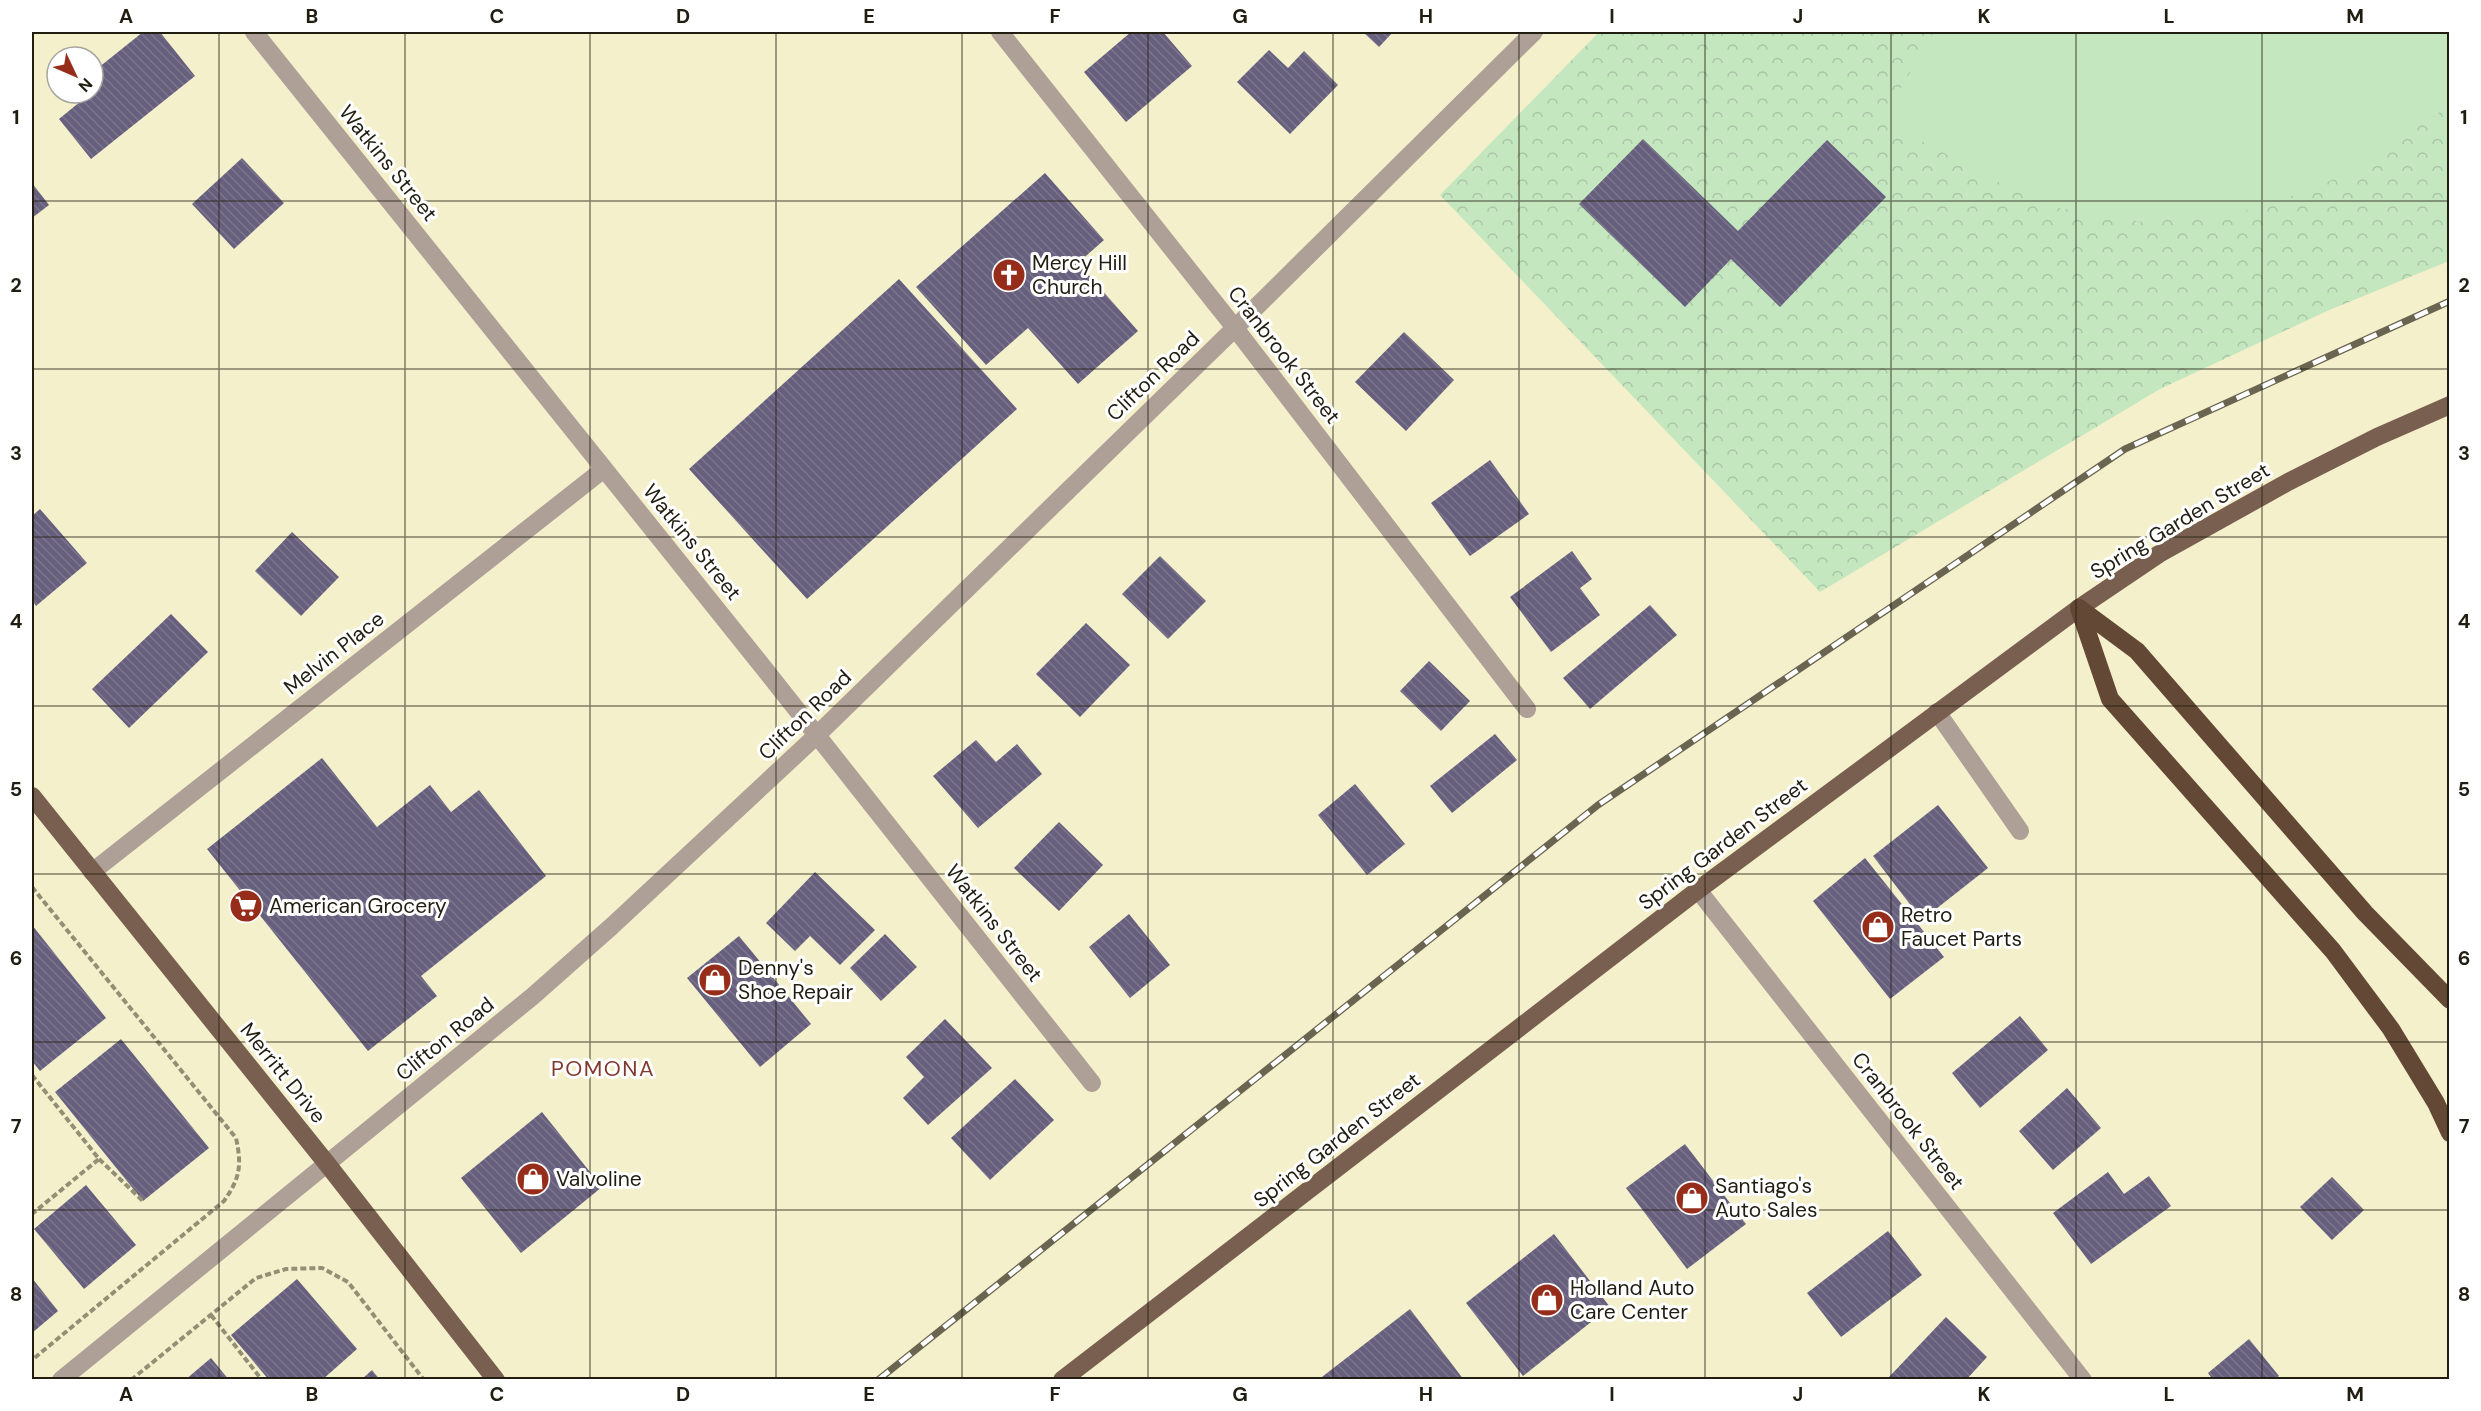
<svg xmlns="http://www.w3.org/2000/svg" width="2481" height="1411" font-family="'DM Sans',sans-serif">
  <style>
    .park { fill: url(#park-crowns) }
    .garden { fill: #c5e7c0 }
    .building { fill: url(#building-back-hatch) }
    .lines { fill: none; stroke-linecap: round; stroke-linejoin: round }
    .path { stroke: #938f75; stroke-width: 4; stroke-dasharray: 6 3; stroke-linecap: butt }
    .minor { stroke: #ae9f97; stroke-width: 18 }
    .major { stroke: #785f4f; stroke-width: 18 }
    .highway { stroke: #644836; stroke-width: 18 }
    .rail-casing { stroke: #696550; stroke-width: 7 }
    .rail { stroke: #fff; stroke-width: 4.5; stroke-dasharray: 14; stroke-linecap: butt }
    .grid { fill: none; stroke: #211e11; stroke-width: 1.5; stroke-opacity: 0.55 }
    .labels { text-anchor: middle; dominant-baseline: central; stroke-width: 6; stroke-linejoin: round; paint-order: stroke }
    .street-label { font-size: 21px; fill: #211e11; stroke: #fff }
    .poi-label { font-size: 21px; fill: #211e11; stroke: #fff; text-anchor: start }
    .neighbourhood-label { font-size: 22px; letter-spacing: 1.5px; fill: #803a2d; stroke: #fff }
    .neatline { fill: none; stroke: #211e11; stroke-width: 2 }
    .grid-label { font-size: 20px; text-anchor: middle; font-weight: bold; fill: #211e11 }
  </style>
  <defs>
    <pattern id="park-crowns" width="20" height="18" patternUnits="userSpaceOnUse" patternTransform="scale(1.5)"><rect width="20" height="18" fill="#c5e7c0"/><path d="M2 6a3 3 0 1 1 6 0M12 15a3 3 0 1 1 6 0" fill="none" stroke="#a9c6a4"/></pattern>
    <pattern id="building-back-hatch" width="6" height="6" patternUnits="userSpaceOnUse" patternTransform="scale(1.5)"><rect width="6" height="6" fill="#665f7d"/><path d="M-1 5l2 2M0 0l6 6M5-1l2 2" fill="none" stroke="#7c768c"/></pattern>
  </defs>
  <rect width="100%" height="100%" fill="#f5f0cc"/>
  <polygon class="park" points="1599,32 2449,32 2449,261 2327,311 2160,389 1820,592 1440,195"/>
  <polygon class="garden" points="1934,32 2449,32 2449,106 2352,172 2260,209 2142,222 2042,205 1882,120"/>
  <g class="building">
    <polygon points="143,32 160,32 195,76 91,159 59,119 97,88 93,84 93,72"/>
    <polygon points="1131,32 1163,32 1192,66 1126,122 1084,72"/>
    <polygon points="1363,32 1393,32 1379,47"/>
    <polygon points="1269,50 1288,68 1304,51 1338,85 1290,134 1237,82"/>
    <polygon points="1643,139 1738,231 1827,140 1886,197 1780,307 1731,259 1685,307 1579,204"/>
    <polygon points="242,158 284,203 234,249 192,204"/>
    <polygon points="1045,173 1104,240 1078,263 1138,331 1078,384 1028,328 986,365 916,287"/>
    <polygon points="32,183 49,205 32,218"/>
    <polygon points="899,279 1017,409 807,599 689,469"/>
    <polygon points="1404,332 1454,380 1406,431 1355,382"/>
    <polygon points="1490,460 1529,514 1470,556 1431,503"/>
    <polygon points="40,509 87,563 36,606 32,600 32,516"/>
    <polygon points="292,532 339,577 301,616 255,571"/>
    <polygon points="1572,551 1592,579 1580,588 1600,615 1551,652 1510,597"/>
    <polygon points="1160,556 1206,601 1168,639 1122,594"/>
    <polygon points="1650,605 1677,635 1590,709 1563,678"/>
    <polygon points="171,614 208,652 129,728 92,689"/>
    <polygon points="1086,623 1130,665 1080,717 1036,674"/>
    <polygon points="1429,661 1470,701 1441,731 1400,691"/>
    <polygon points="1495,734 1517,760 1452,813 1430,786"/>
    <polygon points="976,740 996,762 1017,744 1042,774 978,828 933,776"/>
    <polygon points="322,758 377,827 430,785 451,812 479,790 546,876 421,976 437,996 368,1051 207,849"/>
    <polygon points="1355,784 1405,844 1367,875 1318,815"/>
    <polygon points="1938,805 1988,868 1922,920 1873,856"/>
    <polygon points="1059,822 1103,865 1059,911 1014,868"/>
    <polygon points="1865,858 1944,957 1890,999 1813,901"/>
    <polygon points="815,872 875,930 840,965 810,936 795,951 766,923"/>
    <polygon points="1129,914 1170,965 1130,998 1089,947"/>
    <polygon points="32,925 106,1018 40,1071 32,1061"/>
    <polygon points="885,934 917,967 881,1001 850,968"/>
    <polygon points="739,936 811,1024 760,1067 687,978"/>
    <polygon points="2020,1016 2048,1050 1980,1108 1952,1073"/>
    <polygon points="945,1019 992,1068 928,1125 903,1098 924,1077 906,1057"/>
    <polygon points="121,1039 209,1148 143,1201 55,1092"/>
    <polygon points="1015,1079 1054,1120 990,1180 951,1138"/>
    <polygon points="2067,1088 2101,1128 2053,1170 2019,1131"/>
    <polygon points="542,1112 602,1187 521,1253 461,1178"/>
    <polygon points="1685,1144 1746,1224 1687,1269 1626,1188"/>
    <polygon points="2108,1172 2124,1194 2149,1176 2171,1206 2091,1264 2053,1213"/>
    <polygon points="2332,1177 2364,1210 2332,1240 2300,1207"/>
    <polygon points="86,1185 136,1245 84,1289 34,1229"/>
    <polygon points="1888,1231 1922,1275 1841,1337 1807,1293"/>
    <polygon points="1554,1234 1610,1307 1523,1376 1466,1303"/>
    <polygon points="32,1278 58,1311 32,1333"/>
    <polygon points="297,1279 357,1349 322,1380 269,1380 231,1335"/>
    <polygon points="1410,1309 1464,1380 1318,1380"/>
    <polygon points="1946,1317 1987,1357 1966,1380 1891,1380 1889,1377"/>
    <polygon points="2249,1339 2279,1376 2274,1380 2213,1380 2208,1373"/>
    <polygon points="211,1358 229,1380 185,1380"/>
    <polygon points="372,1370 380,1380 361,1380"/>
  </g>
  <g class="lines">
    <g class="path">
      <path d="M32 887 236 1138C242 1166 240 1178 224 1201L32 1360"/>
      <polyline points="32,1075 99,1159 32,1214"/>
      <polyline points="99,1159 143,1201"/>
      <polyline points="211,1315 262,1380"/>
      <polyline points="131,1380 256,1278 286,1269 322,1268 348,1282 424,1380"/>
    </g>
    <g class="minor">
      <polyline points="254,32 759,662 1092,1083"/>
      <polyline points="1000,32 1235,328 1527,709"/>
      <polyline points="1937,712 2020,831"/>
      <polyline points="92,872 604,469"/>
      <polyline points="1698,890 2083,1380"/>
      <polyline points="61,1380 533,996 612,926 816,736 1235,328 1534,32"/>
    </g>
    <g class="major">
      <polyline points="32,796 328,1165 496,1380"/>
      <polyline points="1062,1380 1698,890 2079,608 2159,554 2288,482 2377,437 2450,405"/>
    </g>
    <g class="highway">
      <polyline points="2079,608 2110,699 2333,951 2391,1029 2436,1103 2450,1133"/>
      <polyline points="2079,608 2137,651 2365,913 2450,1000"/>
    </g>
    <g class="rail-casing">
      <polyline id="rail" points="878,1380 1598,805 2125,449 2450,301"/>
    </g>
    <use href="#rail" class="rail"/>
  </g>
  <path class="grid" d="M219 32V1380M405 32V1380M590 32V1380M776 32V1380M962 32V1380M1148 32V1380M1333 32V1380M1519 32V1380M1705 32V1380M1891 32V1380M2076 32V1380M2262 32V1380M32 201H2450M32 369H2450M32 537H2450M32 706H2450M32 874H2450M32 1042H2450M32 1210H2450"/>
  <defs>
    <g id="church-disc" transform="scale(1.725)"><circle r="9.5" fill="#962d1b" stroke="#fff"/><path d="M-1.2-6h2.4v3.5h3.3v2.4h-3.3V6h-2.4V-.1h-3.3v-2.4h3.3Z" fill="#fff"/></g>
    <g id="supermarket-disc" transform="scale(1.725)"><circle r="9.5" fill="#962d1b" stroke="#fff"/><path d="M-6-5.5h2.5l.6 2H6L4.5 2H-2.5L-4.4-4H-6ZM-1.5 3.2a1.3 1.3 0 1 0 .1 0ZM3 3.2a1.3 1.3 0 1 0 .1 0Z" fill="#fff"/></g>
    <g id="shop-disc" transform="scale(1.725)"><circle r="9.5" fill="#962d1b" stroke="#fff"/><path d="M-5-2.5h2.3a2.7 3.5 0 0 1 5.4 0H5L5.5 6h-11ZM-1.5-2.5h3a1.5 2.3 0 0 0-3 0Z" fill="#fff"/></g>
  </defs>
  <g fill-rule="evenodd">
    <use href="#church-disc" x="1009" y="275"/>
    <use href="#supermarket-disc" x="246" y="906"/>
    <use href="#shop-disc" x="1878" y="927"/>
    <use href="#shop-disc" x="715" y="980"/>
    <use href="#shop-disc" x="533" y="1179"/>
    <use href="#shop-disc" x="1692" y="1198"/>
    <use href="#shop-disc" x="1547" y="1300"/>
  </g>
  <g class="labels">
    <g class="street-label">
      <text transform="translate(388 163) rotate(51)">Watkins Street</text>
      <text transform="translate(1284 355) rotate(52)">Cranbrook Street</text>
      <text transform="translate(1153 376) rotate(-44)">Clifton Road</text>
      <text transform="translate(2180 521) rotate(-31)">Spring Garden Street</text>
      <text transform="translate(692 542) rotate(51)">Watkins Street</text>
      <text transform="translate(334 653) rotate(-38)">Melvin Place</text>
      <text transform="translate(805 715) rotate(-44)">Clifton Road</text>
      <text transform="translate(1723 844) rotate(-37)">Spring Garden Street</text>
      <text transform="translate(994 923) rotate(52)">Watkins Street</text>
      <text transform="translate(445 1039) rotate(-39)">Clifton Road</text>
      <text transform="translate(283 1073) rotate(51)">Merritt Drive</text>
      <text transform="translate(1908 1121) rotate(52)">Cranbrook Street</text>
      <text transform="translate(1337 1140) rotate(-38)">Spring Garden Street</text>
    </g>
    <g class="poi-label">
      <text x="1032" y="263">Mercy Hill<tspan x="1032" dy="24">Church</tspan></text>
      <text x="269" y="906">American Grocery</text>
      <text x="1901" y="915">Retro<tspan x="1901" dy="24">Faucet Parts</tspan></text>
      <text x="738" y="968">Denny's<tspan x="738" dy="24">Shoe Repair</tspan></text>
      <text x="556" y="1179">Valvoline</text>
      <text x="1715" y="1186">Santiago's<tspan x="1715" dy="24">Auto Sales</tspan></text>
      <text x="1570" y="1288">Holland Auto<tspan x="1570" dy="24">Care Center</tspan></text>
    </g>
    <g class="neighbourhood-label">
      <text x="603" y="1068">POMONA</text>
    </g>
  </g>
  <rect width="2481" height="1411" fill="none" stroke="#ffffff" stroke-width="66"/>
  <g transform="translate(75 75) rotate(134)"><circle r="28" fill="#ffffff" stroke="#a6a5a0" stroke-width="1.5"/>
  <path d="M0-4.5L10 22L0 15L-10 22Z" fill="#962d1b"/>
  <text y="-9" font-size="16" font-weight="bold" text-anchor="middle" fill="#211e11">N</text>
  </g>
  <rect x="33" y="33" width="2415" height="1345" class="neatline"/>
  <g class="grid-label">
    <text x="126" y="23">A</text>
    <text x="312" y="23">B</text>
    <text x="497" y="23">C</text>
    <text x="683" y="23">D</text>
    <text x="869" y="23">E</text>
    <text x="1055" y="23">F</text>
    <text x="1240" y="23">G</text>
    <text x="1426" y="23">H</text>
    <text x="1612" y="23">I</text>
    <text x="1798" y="23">J</text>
    <text x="1984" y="23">K</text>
    <text x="2169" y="23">L</text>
    <text x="2355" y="23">M</text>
    <text x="16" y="124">1</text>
    <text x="2464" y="124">1</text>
    <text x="16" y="292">2</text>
    <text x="2464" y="292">2</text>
    <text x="16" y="460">3</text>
    <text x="2464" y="460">3</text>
    <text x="16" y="628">4</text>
    <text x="2464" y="628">4</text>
    <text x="16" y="796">5</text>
    <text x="2464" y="796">5</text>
    <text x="16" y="965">6</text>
    <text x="2464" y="965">6</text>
    <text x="16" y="1133">7</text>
    <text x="2464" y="1133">7</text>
    <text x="16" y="1301">8</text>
    <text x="2464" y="1301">8</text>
    <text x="126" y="1401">A</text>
    <text x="312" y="1401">B</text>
    <text x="497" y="1401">C</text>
    <text x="683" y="1401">D</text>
    <text x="869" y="1401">E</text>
    <text x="1055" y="1401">F</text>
    <text x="1240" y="1401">G</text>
    <text x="1426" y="1401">H</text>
    <text x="1612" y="1401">I</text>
    <text x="1798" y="1401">J</text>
    <text x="1984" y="1401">K</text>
    <text x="2169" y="1401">L</text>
    <text x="2355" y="1401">M</text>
  </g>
</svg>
